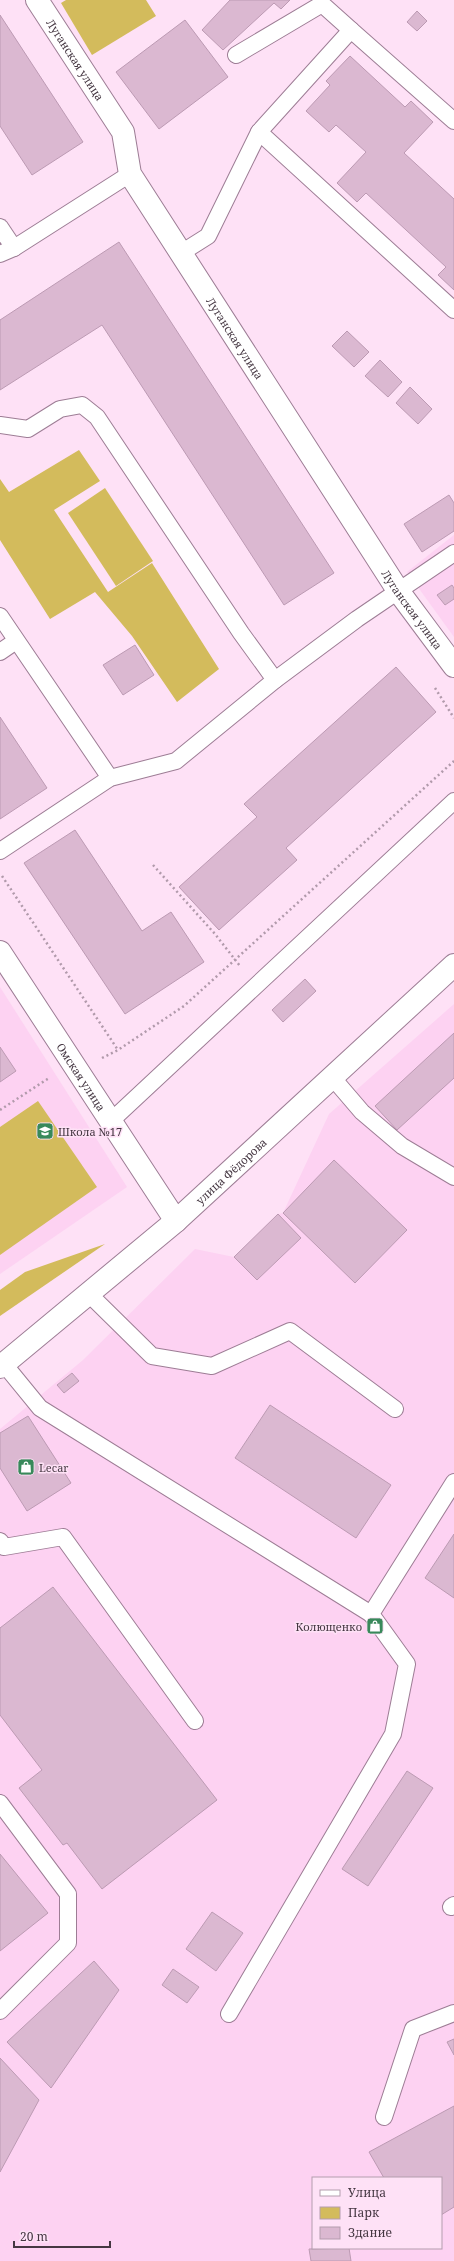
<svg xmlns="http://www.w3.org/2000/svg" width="454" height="2261" font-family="'Noto Serif',serif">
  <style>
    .built { fill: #fdd2f2; fill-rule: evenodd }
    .green { fill: #d3bb5c }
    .building { fill: #dbb8d1; stroke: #bc9ab3 }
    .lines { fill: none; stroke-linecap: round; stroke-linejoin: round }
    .service-casing { stroke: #9d7d95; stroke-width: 18 }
    .minor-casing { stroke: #9d7d95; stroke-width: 24 }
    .secondary-casing { stroke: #9d7d95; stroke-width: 24 }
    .path { stroke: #b19aab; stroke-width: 2.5; stroke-dasharray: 2 3; stroke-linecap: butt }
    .service { stroke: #fff; stroke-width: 16 }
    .minor { stroke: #fff; stroke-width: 22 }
    .secondary { stroke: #fff; stroke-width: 22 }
    .labels { text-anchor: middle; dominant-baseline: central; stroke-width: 3; stroke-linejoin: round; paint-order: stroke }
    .street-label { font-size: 11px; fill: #453742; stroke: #fee1f6 }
    .poi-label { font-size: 11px; fill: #453742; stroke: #fee1f6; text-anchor: start }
  </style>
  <rect width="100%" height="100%" fill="#fee1f6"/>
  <g class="built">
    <polygon points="454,535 454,637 407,572"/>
    <polygon points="0,987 127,1187 0,1274"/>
    <path d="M454 1004V2261H0V1429L83 1360 195 1249 234 1257 278 1214 283 1213 329 1114ZM313 2178H441V2248H313Z"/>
  </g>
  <g class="green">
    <polygon points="66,0 146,0 156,16 92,55 61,3"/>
    <polygon points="79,450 100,481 54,510 108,592 152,563 219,669 177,702 132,636 95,592 50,619 0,540 0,479 9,492"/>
    <polygon points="105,488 153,561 116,586 68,513"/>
    <polygon points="38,1101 97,1187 0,1255 0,1127"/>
    <polygon points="105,1244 0,1316 0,1290 25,1272"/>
  </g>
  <g class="building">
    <polygon points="230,0 290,0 281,9 274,3 223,50 202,30"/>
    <polygon points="417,11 427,21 417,31 407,22"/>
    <polygon points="0,15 83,142 32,175 0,126"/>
    <polygon points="185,20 228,77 159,129 116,72"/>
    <polygon points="350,56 405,107 411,101 433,122 404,153 454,199 454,290 438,275 446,267 366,193 357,202 337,183 366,152 336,125 329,132 306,111 330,85 326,81"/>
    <polygon points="119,242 334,573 284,605 102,325 0,390 0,320"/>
    <polygon points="347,331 369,352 354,367 332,346"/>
    <polygon points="380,360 402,382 388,397 365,376"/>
    <polygon points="410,387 432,409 418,424 396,403"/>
    <polygon points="449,495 454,503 454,531 422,552 404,524"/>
    <polygon points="452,585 454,588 454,599 445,605 437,595"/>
    <polygon points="135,645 154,675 123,695 103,665"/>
    <polygon points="396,667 436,712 286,848 297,860 219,930 179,887 257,817 244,804"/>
    <polygon points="0,717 47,788 0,819"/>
    <polygon points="75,830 142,931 171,912 204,962 125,1014 24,863"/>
    <polygon points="305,979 316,991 283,1022 272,1010"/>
    <polygon points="454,1033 454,1078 397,1130 375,1106"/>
    <polygon points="0,1047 16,1071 0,1082"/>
    <polygon points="334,1160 407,1230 355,1283 283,1213"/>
    <polygon points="278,1214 301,1238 257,1280 234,1257"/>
    <polygon points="72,1373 79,1381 64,1393 57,1385"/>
    <polygon points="270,1405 391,1485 356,1538 235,1458"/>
    <polygon points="28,1416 71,1483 27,1511 0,1468 0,1433"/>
    <polygon points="454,1534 454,1598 425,1578"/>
    <polygon points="53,1587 217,1800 102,1889 67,1843 63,1845 19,1788 42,1770 0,1715 0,1628"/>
    <polygon points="407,1771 433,1788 368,1886 342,1869"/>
    <polygon points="0,1854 48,1913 0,1951"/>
    <polygon points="212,1912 243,1933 216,1971 186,1949"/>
    <polygon points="94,1961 119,1990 51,2088 7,2042"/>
    <polygon points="173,1969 199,1987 187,2003 162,1985"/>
    <polygon points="454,2039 454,2055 447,2042"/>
    <polygon points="0,2058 39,2100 0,2172"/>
    <polygon points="454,2106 454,2207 441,2215 441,2178 384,2178 369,2152"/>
    <polygon points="349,2248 351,2261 311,2261 309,2249"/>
  </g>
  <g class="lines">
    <g class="service-casing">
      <g id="service">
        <polyline points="236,55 322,4 351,30"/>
        <polyline points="454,121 351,30 259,132 454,310"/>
        <polyline points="0,227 14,248"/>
        <polyline points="181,253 208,236 259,132"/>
        <polyline points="0,254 14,248 130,174"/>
        <polyline points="0,425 28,429 60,409 82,405 97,417 241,633 275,680"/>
        <polyline points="0,616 110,778"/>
        <polyline points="0,652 16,641"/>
        <polyline points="0,851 110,778 176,761 275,680 357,619 454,553"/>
        <polyline points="332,1077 362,1112 402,1146 454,1177"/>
        <polyline points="112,1120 454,801"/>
        <polyline points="89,1294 152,1356 212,1366 290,1331 395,1409"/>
        <polyline points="4,1364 40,1408 371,1614"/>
        <polyline points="0,1541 4,1547 63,1537 195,1721"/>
        <polyline points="0,1803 68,1894 68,1943 0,2011"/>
        <polyline points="451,1907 454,1905"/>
        <polyline points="229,2014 393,1734 407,1664 371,1614 454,1482"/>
        <polyline points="384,2117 413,2029 454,2013"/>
      </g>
    </g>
    <g class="minor-casing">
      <g id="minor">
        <path id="s1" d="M37 0 123 132 130 174 399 592 454 666"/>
        <path id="s2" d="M0 952 176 1221"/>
      </g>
    </g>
    <g class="secondary-casing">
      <g id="secondary">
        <path id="s3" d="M0 1367 176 1221 454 965"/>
      </g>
    </g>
    <g class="path">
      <polyline points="435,688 454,718"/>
      <polyline points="153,865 215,934 240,966"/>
      <polyline points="2,876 118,1050"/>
      <polyline points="102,1058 118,1050 184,1006 454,761"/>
      <polyline points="0,1110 49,1078"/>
    </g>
    <use href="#service" class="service"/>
    <use href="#minor" class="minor"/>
    <use href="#secondary" class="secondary"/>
  </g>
  <defs>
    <g id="school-square" transform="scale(0.9)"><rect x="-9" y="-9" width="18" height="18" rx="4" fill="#38895a" stroke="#fee1f6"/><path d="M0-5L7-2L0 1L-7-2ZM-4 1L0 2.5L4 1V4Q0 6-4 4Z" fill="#fff"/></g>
    <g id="shop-square" transform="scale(0.9)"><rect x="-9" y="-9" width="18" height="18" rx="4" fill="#38895a" stroke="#fee1f6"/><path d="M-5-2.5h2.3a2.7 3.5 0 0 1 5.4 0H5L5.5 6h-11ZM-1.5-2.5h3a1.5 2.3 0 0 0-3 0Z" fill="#fff"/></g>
  </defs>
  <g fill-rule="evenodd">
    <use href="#school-square" x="45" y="1131"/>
    <use href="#shop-square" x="26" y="1467"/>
    <use href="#shop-square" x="375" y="1626"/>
  </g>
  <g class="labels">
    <g class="street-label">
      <text stroke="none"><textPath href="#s1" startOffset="71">Луганская улица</textPath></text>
      <text stroke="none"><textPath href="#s1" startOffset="395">Луганская улица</textPath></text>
      <text stroke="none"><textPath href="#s1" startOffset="719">Луганская улица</textPath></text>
      <text stroke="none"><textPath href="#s2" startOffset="149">Омская улица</textPath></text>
      <text stroke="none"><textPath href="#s3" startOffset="303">улица Фёдорова</textPath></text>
    </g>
    <g class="poi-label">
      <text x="58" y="1131">Школа №17</text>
      <text x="39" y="1467">Lecar</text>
      <text x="362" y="1626" text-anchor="end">Колющенко</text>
    </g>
  </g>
  <rect x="312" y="2177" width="130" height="72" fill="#fee1f6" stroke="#b49dae"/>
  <rect x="320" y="2190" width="20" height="6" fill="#ffffff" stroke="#b49dae"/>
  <text x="348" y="2197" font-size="12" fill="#453742">Улица</text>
  <rect x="320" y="2207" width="20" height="12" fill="#d3bb5c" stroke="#b49dae"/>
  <text x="348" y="2217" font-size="12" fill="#453742">Парк</text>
  <rect x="320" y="2227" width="20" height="12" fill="#dbb8d1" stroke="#b49dae"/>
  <text x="348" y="2237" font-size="12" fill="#453742">Здание</text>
  <path d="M14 2241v6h96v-6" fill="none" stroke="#453742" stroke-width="2"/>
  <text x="20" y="2241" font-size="12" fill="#453742" stroke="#fee1f6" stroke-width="3" paint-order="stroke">20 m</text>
</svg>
